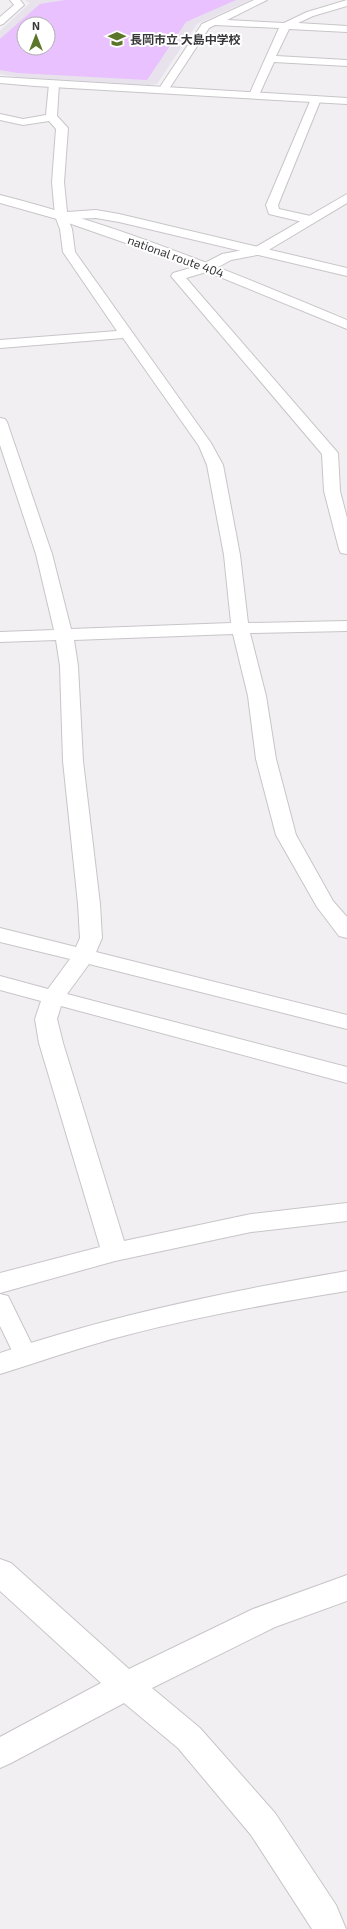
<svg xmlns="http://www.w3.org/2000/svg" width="347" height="1929" font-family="'Exo 2','Noto Sans JP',sans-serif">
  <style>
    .built { fill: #e8e2ec; fill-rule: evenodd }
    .green { fill: #e9c1ff; fill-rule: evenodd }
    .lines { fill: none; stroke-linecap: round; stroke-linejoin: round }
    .service-casing { stroke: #c8c5c9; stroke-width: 2 }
    .minor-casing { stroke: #c8c5c9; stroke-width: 2 }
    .tertiary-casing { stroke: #c8c5c9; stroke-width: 2 }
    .trunk-casing { stroke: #c8c5c9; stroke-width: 2 }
    .service { fill: #fff; fill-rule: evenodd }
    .minor { fill: #fff; fill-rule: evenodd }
    .tertiary { fill: #fff; fill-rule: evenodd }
    .trunk { fill: #fff; fill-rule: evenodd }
    .labels { text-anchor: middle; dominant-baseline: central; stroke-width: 4; stroke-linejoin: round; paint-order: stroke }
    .far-poi-label { font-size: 12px; font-weight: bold; fill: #383739; stroke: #fff; text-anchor: start }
    .far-street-label { font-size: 12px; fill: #383739; stroke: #fff }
  </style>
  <rect width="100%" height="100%" fill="#f2eff3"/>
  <path class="built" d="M25 0H250L197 24 157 84 149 85 17 77 0 74V31L30 3ZM24 24H48V48H24Z"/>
  <path class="green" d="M65 0H236L186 22 147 80 17 73 0 70V39L40 4ZM24 24H48V48H24Z"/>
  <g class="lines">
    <g class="service-casing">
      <polygon id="service" points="0,1294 8,1296 11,1302 37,1355 33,1361 25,1364 17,1361 0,1326"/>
    </g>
    <g class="minor-casing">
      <g id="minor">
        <polygon points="10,0 20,0 24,5 3,24 0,25 0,17 14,5"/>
        <polygon points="254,0 267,0 227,20 284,23 307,12 347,0 347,6 313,16 298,23 347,26 347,32 289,29 276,56 347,60 347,66 274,62 259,95 258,97 250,97 249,95 279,28 215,25 209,28 167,92 159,92 158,90 202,24"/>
        <polygon points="54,81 59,84 57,116 68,128 64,182 67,212 96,210 119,214 347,268 347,276 119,222 96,218 68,219 72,229 75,252 211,443 223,465 240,555 248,623 347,621 347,631 250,633 266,696 276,759 296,835 333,901 347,917 347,938 339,936 317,907 276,835 256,759 248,696 233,634 74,640 78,666 83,761 100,904 102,938 96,952 347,1015 347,1029 89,964 67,994 347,1067 347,1083 61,1006 57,1019 63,1043 124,1241 251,1214 347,1203 347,1221 251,1232 115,1261 0,1293 0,1273 100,1247 39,1043 35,1019 41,1001 0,990 0,976 48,989 70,959 0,942 0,928 76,947 80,938 78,904 63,761 60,666 56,640 0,642 0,632 54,630 36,554 0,445 0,418 5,419 7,422 52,554 71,629 231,623 224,555 207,465 199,446 123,338 0,348 0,340 117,331 63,252 60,229 55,216 52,182 56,129 49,121 23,125 0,120 0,114 23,119 46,115 49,84"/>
        <polygon points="316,96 321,99 278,205 279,209 315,217 317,220 311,224 269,214 266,205 311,99"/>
        <polygon points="208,263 213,264 214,267 213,270 186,278 338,453 340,491 347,518 347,554 341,553 339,549 324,491 322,454 171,276 173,273"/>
        <path d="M347 1271V1291C273 1303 200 1316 127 1335 84 1346 42 1361 0 1374V1353C113 1315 229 1291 347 1271Z"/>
        <polygon points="0,1559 11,1563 129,1669 253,1609 347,1575 347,1601 275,1627 152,1688 200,1728 275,1813 336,1905 346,1929 312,1929 251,1835 178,1748 124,1703 11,1763 0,1768 0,1737 101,1683 0,1591"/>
      </g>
    </g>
    <g class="tertiary-casing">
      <g id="tertiary">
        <polygon points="0,77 347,98 347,104 35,86 0,83"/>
        <polygon points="347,194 347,203 262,254 231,260 213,270 203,270 202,267 203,264 222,254 254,248"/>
      </g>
    </g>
    <g class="trunk-casing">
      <path id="trunk" d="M0 195C119 225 234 273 347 320V329L203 270 57 219 0 203Z"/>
    </g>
    <use href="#service" class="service"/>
    <use href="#minor" class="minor"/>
    <use href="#tertiary" class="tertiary"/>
    <use href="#trunk" class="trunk"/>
  </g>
  <defs>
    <g id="school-bare" transform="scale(1.38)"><path d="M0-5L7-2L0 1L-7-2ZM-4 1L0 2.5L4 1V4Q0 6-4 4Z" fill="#5c7629" stroke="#fff" stroke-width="2.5" paint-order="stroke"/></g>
  </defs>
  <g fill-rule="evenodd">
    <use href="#school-bare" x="117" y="39"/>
  </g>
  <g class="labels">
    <g class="far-poi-label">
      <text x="130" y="39">長岡市立 大島中学校</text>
    </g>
    <g class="far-street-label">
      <text transform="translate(176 256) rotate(20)">national route 404</text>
    </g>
  </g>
  <g transform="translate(36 36)"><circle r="19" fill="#ffffff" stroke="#afafb0"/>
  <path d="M0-3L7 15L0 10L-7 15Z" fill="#5c7629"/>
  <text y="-6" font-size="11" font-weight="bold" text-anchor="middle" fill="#383739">N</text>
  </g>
</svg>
